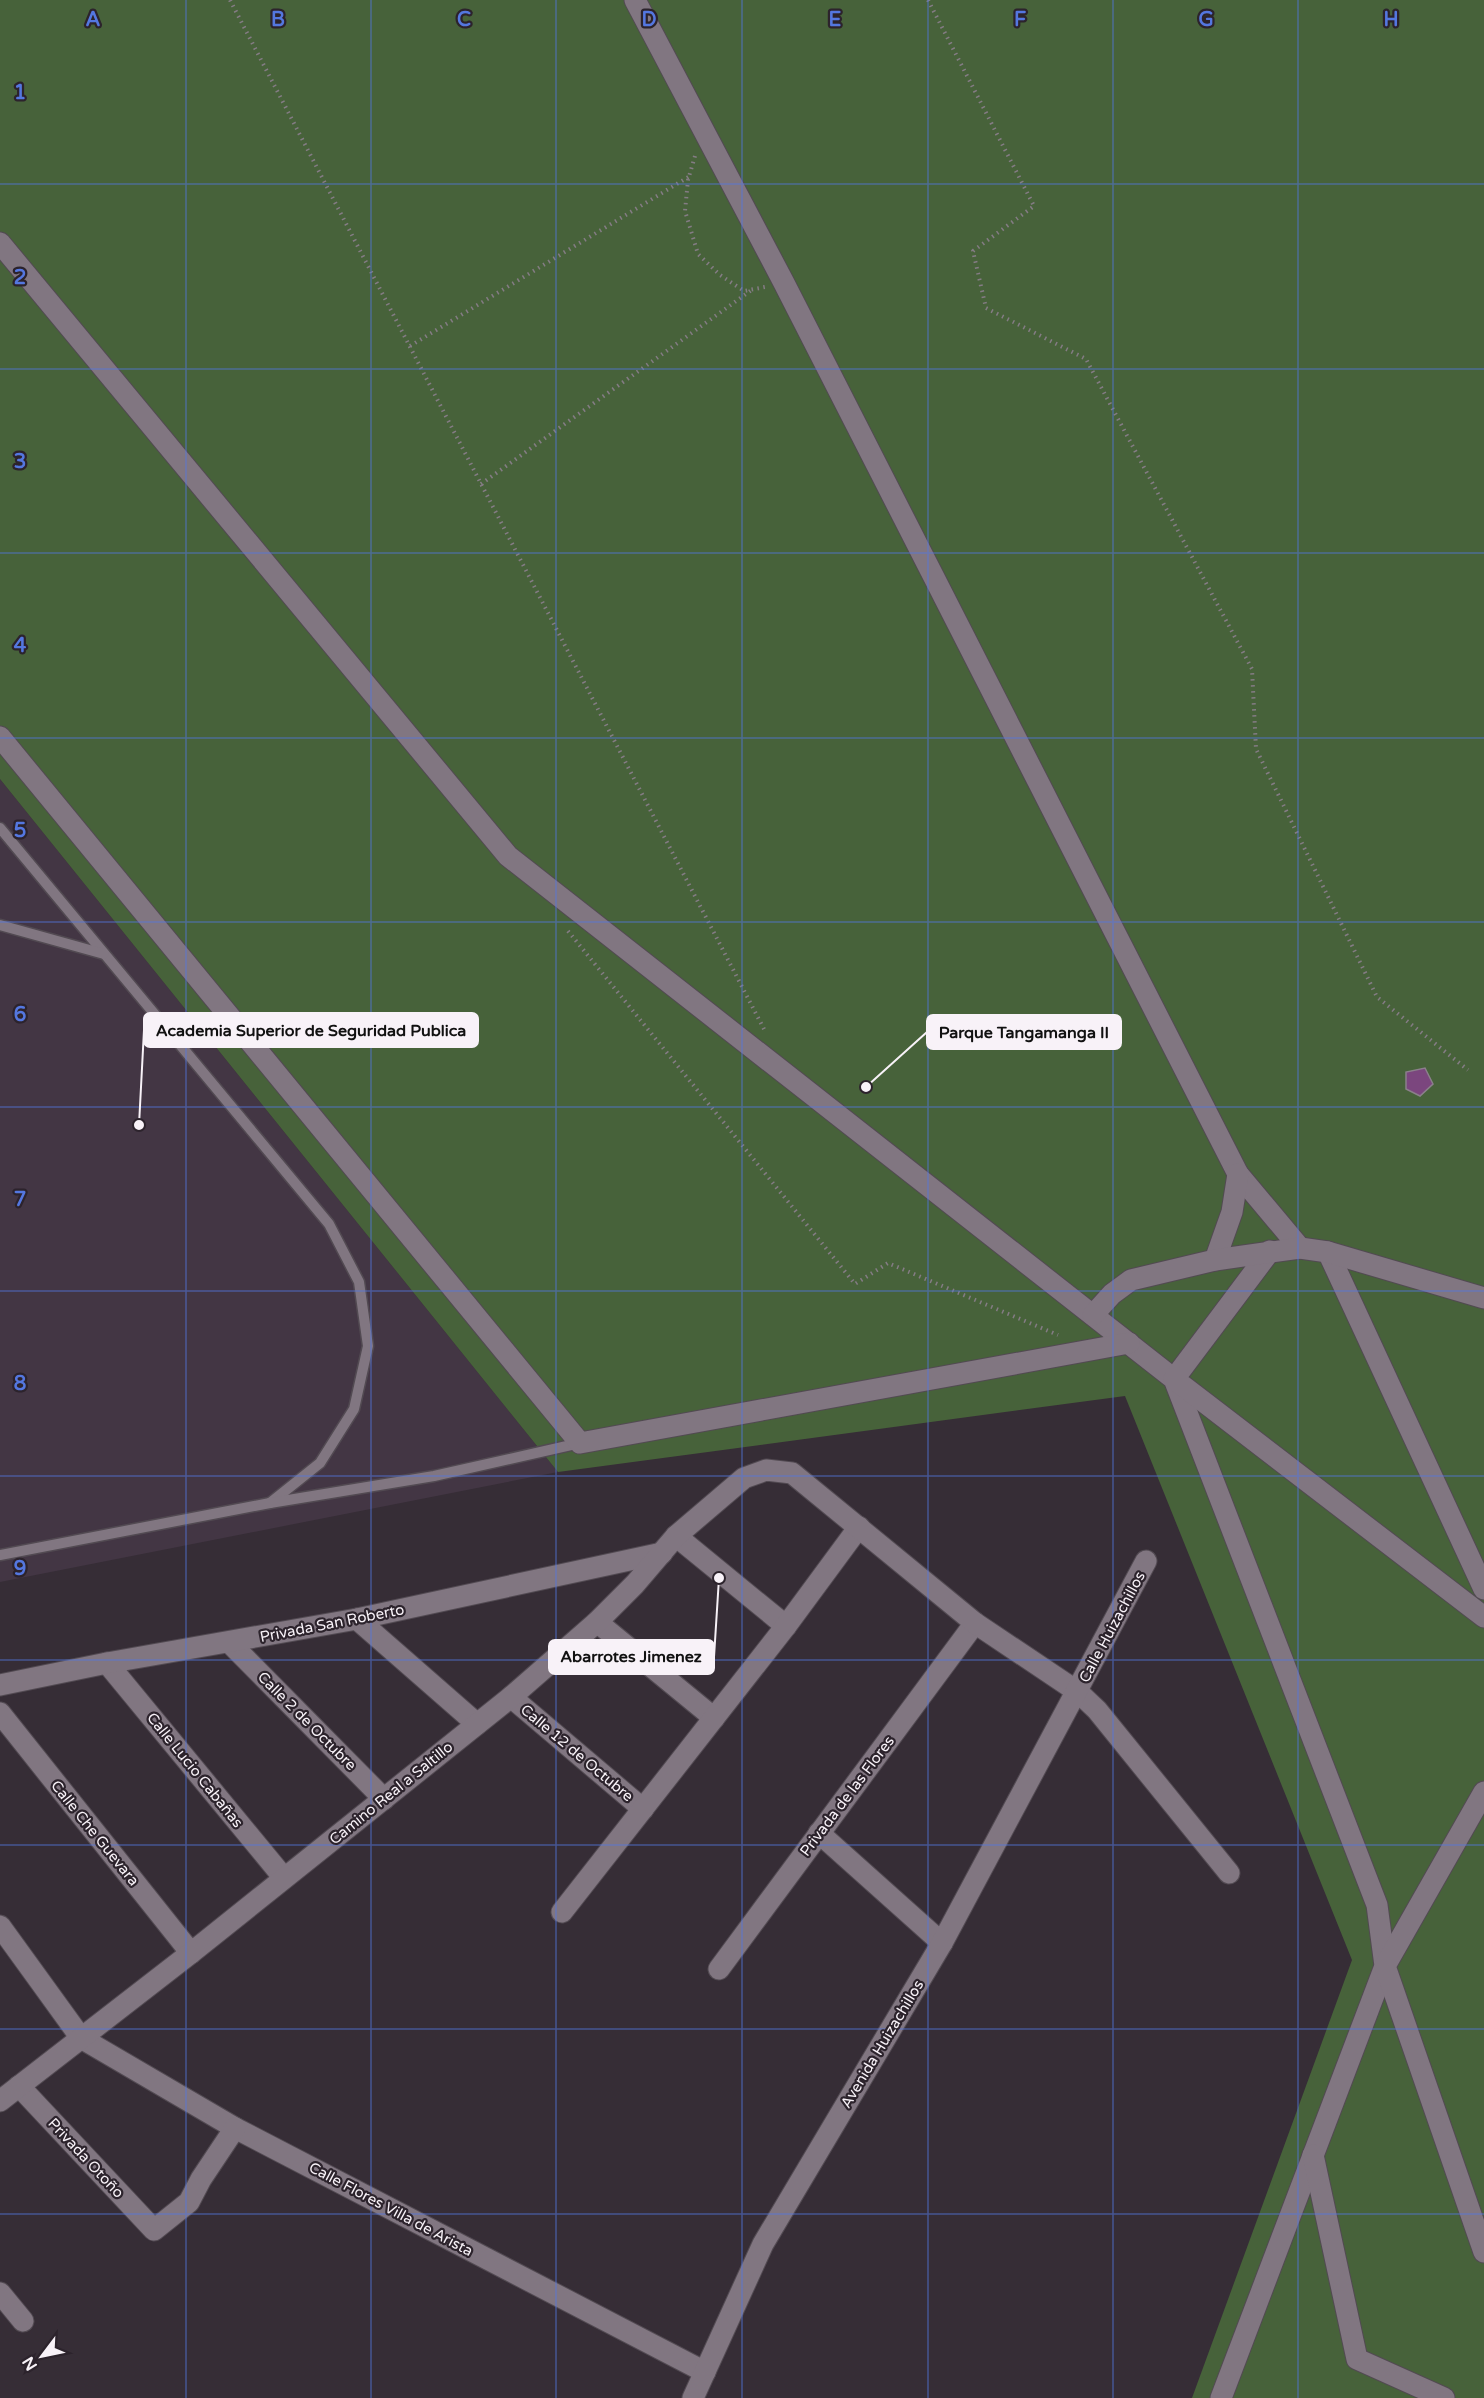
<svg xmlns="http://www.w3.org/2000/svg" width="1484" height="2398" font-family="'Varela Round',sans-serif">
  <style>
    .built { fill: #433644 }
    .green { fill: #47623a }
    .building { fill: #7b467e; stroke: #8b808b; stroke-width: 1.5 }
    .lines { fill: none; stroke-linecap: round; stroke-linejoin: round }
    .lane-casing { stroke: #524a52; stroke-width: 13 }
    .street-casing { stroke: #524a52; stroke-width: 23 }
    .path { stroke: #847c84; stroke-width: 4; stroke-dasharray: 1.5 4.5; stroke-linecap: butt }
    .lane { stroke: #817681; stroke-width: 10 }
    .street { stroke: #817681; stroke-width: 21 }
    .grid { fill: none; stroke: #5477e0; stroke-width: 1.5; stroke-opacity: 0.55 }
    .labels { text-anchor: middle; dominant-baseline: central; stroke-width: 4.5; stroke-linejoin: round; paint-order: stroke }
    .street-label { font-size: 15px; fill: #f8f2f8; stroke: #2c232c }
    .grid-label { font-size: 20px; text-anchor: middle; font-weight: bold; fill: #5477e0; stroke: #2c232c; stroke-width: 4.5; stroke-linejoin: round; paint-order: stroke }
    .leader { fill: none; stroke: #f8f2f8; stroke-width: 2 }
    .callout-dot { fill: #f8f2f8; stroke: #2c232c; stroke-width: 2 }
    .callout { fill: #f8f2f8; stroke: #f8f2f8; stroke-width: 2 }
    .callout-label { font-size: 16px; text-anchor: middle; font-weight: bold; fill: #111 }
  </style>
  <rect width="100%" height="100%" fill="#362d36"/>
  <polygon class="built" points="0,779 558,1472 0,1582"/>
  <polygon class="green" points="0,0 1484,0 1484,2398 1192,2398 1352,1960 1125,1396 558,1472 0,779"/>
  <polygon class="building" points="1425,1068 1433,1084 1420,1096 1406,1089 1406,1072"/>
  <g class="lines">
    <g class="lane-casing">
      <g id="lane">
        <polyline points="0,828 329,1224 359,1282 368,1346 354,1409 320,1463 270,1503"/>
        <polyline points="0,925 104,954"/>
        <polyline points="0,1555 270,1503 434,1476 580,1443"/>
      </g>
    </g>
    <g class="street-casing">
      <g id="street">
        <polyline points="635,0 784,283 1238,1174 1300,1248"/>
        <polyline points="0,243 508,856 1174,1379 1377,1905 1385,1966 1221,2398"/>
        <polyline points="0,737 580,1443 1129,1343"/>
        <polyline points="1270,1251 1174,1379 1484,1617"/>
        <polyline points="1328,1252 1484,1589"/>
        <polyline points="1215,1260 1232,1212 1238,1174"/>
        <polyline points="1093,1315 1112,1294 1131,1280 1215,1260 1300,1248 1328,1252 1484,1298"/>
        <polyline points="676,1536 786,1626"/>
        <polyline points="357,1619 477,1724"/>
        <polyline points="597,1622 714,1718"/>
        <polyline points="229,1642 384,1799"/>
        <polyline points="107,1663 284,1878"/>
        <polyline points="0,1685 107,1663 357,1619 662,1553"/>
        <polyline points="511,1697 643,1809"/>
        <polyline points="0,1713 191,1953"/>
        <polyline points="1484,1792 1385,1966 1484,2252"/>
        <polyline points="819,1833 942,1943"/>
        <polyline points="562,1912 786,1626 859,1527"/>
        <polyline points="0,1926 81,2038 235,2128 705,2372"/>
        <polyline points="719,1969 975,1623"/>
        <polyline points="19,2086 154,2230 189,2202 201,2179 235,2128"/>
        <polyline points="0,2101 191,1953 511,1697 597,1622 635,1584 676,1536 744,1478 766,1470 792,1473 975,1623 1078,1692 1097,1710 1229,1873"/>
        <polyline points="1313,2155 1357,2359 1444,2398"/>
        <polyline points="0,2293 23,2321"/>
        <polyline points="693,2398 763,2244 942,1943 1146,1561"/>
      </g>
    </g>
    <g class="path">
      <polyline points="230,0 766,1033"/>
      <polyline points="928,0 1034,206 973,251 986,308 1086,359 1252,669 1256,749 1377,997 1468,1070"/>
      <polyline points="695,156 688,180 685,211 698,254 720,275 744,291 765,287"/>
      <polyline points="410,346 690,176"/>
      <polyline points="481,484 753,289"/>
      <polyline points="568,931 855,1284 888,1263 1058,1335"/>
    </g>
    <use href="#lane" class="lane"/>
    <use href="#street" class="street"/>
  </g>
  <path class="grid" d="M186 0V2398M371 0V2398M556 0V2398M742 0V2398M928 0V2398M1113 0V2398M1298 0V2398M0 184H1484M0 369H1484M0 553H1484M0 738H1484M0 922H1484M0 1107H1484M0 1291H1484M0 1476H1484M0 1660H1484M0 1845H1484M0 2029H1484M0 2214H1484"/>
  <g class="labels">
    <g class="street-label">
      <text transform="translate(332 1623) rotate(-11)">Privada San Roberto</text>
      <text transform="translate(1112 1627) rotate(-62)">Calle Huizachillos</text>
      <text transform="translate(307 1721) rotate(45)">Calle 2 de Octubre</text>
      <text transform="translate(577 1753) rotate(40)">Calle 12 de Octubre</text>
      <text transform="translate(195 1770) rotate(51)">Calle Lucio Cabañas</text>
      <text transform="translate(391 1793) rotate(-39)">Camino Real a Saltillo</text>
      <text transform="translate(847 1796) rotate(-53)">Privada de las Flores</text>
      <text transform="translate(95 1833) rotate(51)">Calle Che Guevara</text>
      <text transform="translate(882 2044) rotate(-59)">Avenida Huizachillos</text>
      <text transform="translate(86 2158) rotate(47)">Privada Otoño</text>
      <text transform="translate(391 2209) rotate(28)">Calle Flores Villa de Arista</text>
    </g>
  </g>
  <g class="grid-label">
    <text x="93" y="26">A</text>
    <text x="278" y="26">B</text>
    <text x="464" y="26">C</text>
    <text x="649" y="26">D</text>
    <text x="835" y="26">E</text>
    <text x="1020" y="26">F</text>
    <text x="1206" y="26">G</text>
    <text x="1391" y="26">H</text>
    <text x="20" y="99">1</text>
    <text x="20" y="284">2</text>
    <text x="20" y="468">3</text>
    <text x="20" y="652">4</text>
    <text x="20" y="837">5</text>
    <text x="20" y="1021">6</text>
    <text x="20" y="1206">7</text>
    <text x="20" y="1390">8</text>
    <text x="20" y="1575">9</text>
  </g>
  <path class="leader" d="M139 1125L144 1030M866 1087L927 1032M719 1578L714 1657"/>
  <g class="callout-dot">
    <circle cx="139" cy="1125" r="6"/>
    <circle cx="866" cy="1087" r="6"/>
    <circle cx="719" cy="1578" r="6"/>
  </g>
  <g class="callout">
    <rect x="144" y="1013" width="334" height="34" rx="6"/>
    <rect x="927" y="1015" width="194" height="34" rx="6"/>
    <rect x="549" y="1640" width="165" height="34" rx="6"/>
  </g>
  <g class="callout-label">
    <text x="311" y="1036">Academia Superior de Seguridad Publica</text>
    <text x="1024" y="1038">Parque Tangamanga II</text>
    <text x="631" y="1662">Abarrotes Jimenez</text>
  </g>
  <g transform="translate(42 2356) rotate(238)" stroke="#2c232c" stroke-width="4.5" paint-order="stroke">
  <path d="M0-4.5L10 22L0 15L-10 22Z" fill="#f8f2f8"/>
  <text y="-9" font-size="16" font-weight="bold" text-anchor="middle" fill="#f8f2f8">N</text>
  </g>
</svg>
